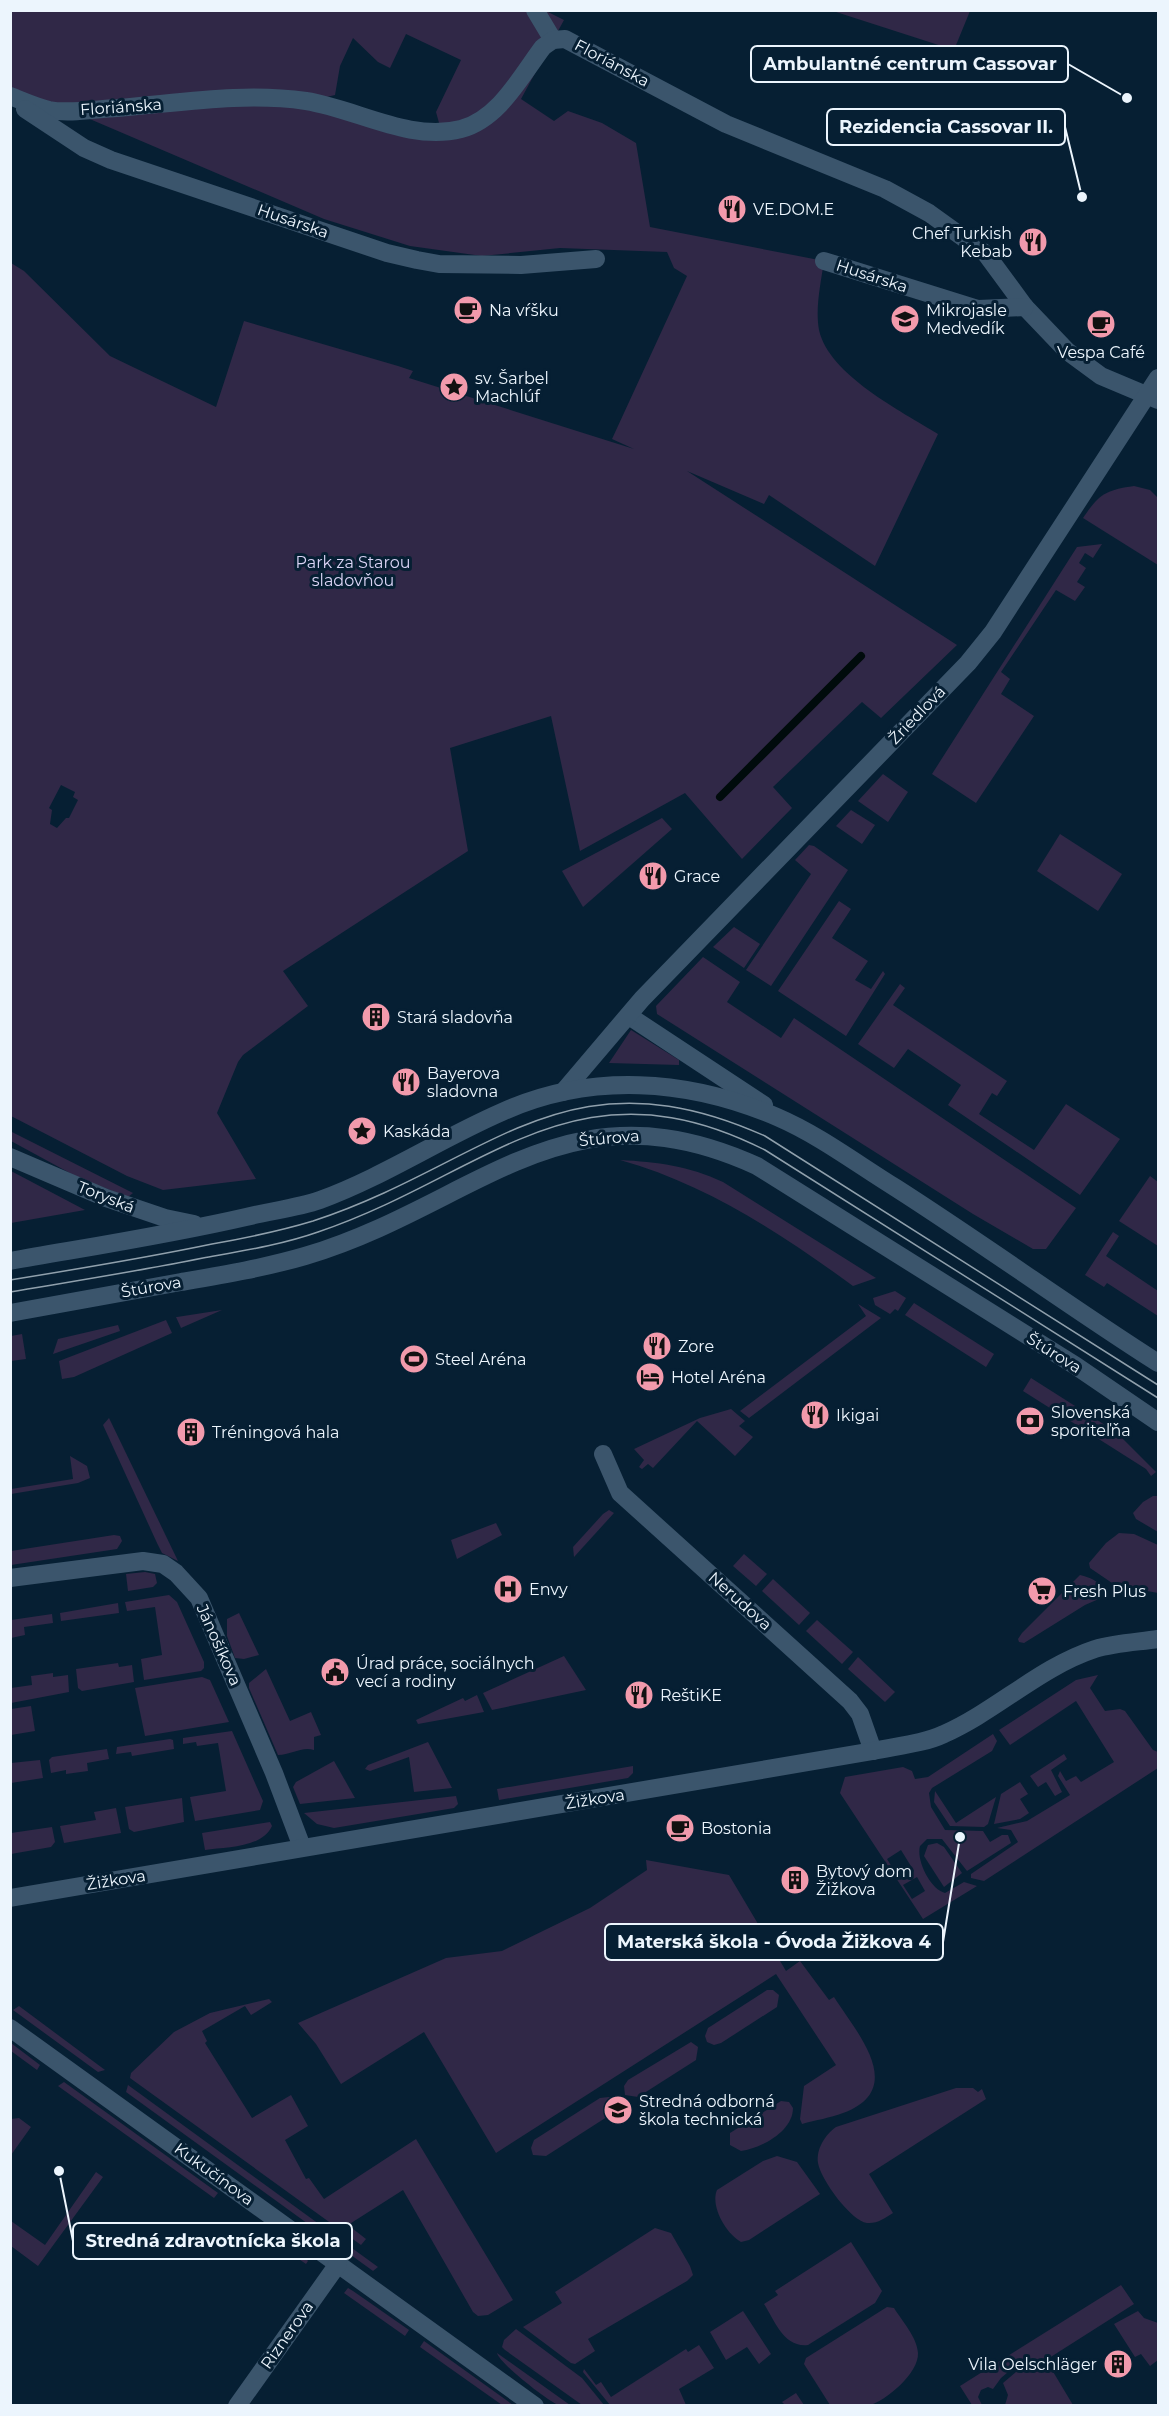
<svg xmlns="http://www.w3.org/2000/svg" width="1169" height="2416" font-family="Montserrat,sans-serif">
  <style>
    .green { fill: #302847; fill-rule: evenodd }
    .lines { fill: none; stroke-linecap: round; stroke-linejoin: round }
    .stream { stroke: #000b0c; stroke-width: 8 }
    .minor { stroke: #3b556c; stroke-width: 18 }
    .tram { stroke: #90a0ac; stroke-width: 1.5 }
    .labels { text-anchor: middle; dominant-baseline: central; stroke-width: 6; stroke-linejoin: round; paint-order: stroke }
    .street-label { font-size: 16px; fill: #ecf5fd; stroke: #061f33 }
    .poi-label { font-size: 16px; fill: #ecf5fd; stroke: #061f33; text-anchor: start }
    .park-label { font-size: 16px; fill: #dbd4f5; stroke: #061f33 }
    .leader { fill: none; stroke: #ecf5fd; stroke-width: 2 }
    .callout-dot { fill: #ecf5fd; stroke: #061f33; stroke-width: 2 }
    .callout { fill: #061f33; stroke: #ecf5fd; stroke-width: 2 }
    .callout-label { font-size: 18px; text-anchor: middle; font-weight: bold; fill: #ecf5fd }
  </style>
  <rect width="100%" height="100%" fill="#061f33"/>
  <g class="green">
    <path d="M11 11H546L564 20 521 99 554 121 568 111 602 123 636 143 650 227 824 261C821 282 815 308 819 330 829 375 901 411 938 434L875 566 769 495 764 504 687 471 957 645 881 718 862 702 773 787 792 808 742 859 685 793 580 851 551 716 450 748 468 851 283 971 308 1006 243 1055 238 1062 217 1113 256 1179 163 1190 127 1176 11 1116V263L24 271 110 356 216 407 244 321 398 366 413 371 409 378 634 449 612 439 687 276 674 268 667 252 560 248 482 256 410 246 324 219 71 111 11 96ZM406 34 461 60 436 112 441 130 310 101 335 95 340 66 353 38 378 62 390 68ZM61 785 75 792 73 797 78 800 69 818H66L57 828 50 824 52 810 49 808Z"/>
    <polygon points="833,11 970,11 954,50"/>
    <path d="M1134 486 1150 490 1158 498V565L1083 518C1099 494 1106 490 1134 486Z"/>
    <polygon points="1102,544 1093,558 1085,553 1079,563 1086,568 1077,582 1085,587 1075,601 1056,590 1001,672 1010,679 1001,694 1034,716 976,803 932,774 1077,547"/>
    <polygon points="883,774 908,792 888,822 858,801"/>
    <polygon points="851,810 875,825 862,844 836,826"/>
    <polygon points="662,818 672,829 583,907 562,871"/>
    <polygon points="1060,834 1122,874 1098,911 1037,871"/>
    <polygon points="809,845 814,846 848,870 771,986 746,970 811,874 795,860"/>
    <polygon points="839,901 851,909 832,938 868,961 855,980 871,989 883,971 885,974 846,1036 778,991"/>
    <polygon points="734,927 760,944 744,968 713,947"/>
    <polygon points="703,957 740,982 727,1002 781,1038 794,1018 1076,1208 1046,1249 1033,1249 973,1214 657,1014 656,1006"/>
    <polygon points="900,984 905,988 893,1005 1007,1081 997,1096 992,1093 979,1114 1034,1150 1066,1104 1120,1139 1080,1195 948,1105 961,1085 908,1049 894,1068 858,1044"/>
    <polygon points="631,1030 679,1060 679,1065 609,1063"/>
    <polygon points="10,1131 133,1193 128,1197 79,1178 11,1141"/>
    <path d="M620 1160C657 1162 689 1166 723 1182L876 1278 853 1286C782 1234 706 1184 620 1160Z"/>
    <polygon points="11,1171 85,1210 11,1223"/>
    <polygon points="1150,1176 1158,1182 1158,1246 1119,1221"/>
    <polygon points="1113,1232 1119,1236 1106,1256 1158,1291 1158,1316 1107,1283 1104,1287 1085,1275"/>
    <polygon points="895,1291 906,1298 898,1311 895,1309 890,1314 875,1305 873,1298"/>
    <polygon points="914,1303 994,1354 986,1367 905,1315"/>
    <polygon points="858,1304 881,1318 749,1418 740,1411 866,1316"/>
    <polygon points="222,1310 181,1328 176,1317 177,1317"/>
    <polygon points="166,1320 172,1333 74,1377 62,1379 59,1361"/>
    <polygon points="118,1325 120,1331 53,1354 58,1339"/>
    <polygon points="22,1334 26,1359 11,1361 11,1336"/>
    <polygon points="1031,1378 1116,1432 1156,1472 1151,1476 1146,1469 1023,1391"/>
    <polygon points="731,1409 745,1421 739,1426 753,1437 735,1456 697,1421 653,1468 648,1464 642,1469 639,1467 644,1460 634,1449 700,1418"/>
    <polygon points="109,1418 178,1561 162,1553 157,1543 103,1425"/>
    <polygon points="70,1456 87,1466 90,1478 78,1483 11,1494 11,1489 73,1479"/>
    <polygon points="1153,1496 1158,1496 1158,1532 1136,1519 1133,1513 1143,1502"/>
    <polygon points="609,1510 614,1513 574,1557 573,1547 603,1514"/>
    <polygon points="496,1523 502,1535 457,1559 451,1540"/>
    <polygon points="1119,1533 1134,1534 1158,1545 1158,1593 1115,1585 1090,1568 1089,1563 1106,1543"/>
    <polygon points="114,1535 120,1536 122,1541 117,1549 11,1565 11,1551"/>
    <polygon points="744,1554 767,1574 756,1586 733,1566"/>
    <polygon points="145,1572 155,1574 157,1583 153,1587 128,1591 126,1574"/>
    <path d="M1080 1575C1090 1577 1105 1584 1108 1595L1085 1605 1024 1643 1019 1642 1018 1639 1022 1633Z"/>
    <polygon points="773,1579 810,1613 799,1625 762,1591"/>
    <polygon points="169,1595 177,1602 204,1662 204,1668 201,1671 144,1680 141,1659 162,1655 155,1607 127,1611 125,1602"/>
    <polygon points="118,1603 119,1613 61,1621 60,1613"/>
    <polygon points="239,1613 259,1655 244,1659 235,1658 227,1636 227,1619"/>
    <polygon points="52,1614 53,1623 24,1627 25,1635 11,1638 11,1620"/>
    <polygon points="817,1620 853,1652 842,1664 806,1631"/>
    <polygon points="564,1656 586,1690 492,1710 483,1693"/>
    <polygon points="858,1657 895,1692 885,1702 848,1669"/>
    <polygon points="118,1663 119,1667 132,1665 134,1682 82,1691 78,1688 76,1669"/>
    <path d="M266 1669 290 1721 311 1712 321 1735 314 1737V1750C302 1746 291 1755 278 1755L249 1688V1683Z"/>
    <polygon points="53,1673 53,1677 68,1675 69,1692 11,1703 11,1688 32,1685 31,1676"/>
    <polygon points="1098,1675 1090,1688 1105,1711 1120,1709 1125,1711 1153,1750 1158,1752 1158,1768 984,1881 971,1878 971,1874 1018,1842 1011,1830 997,1828 1027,1821 1070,1795 1058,1776 1060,1771 1066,1781 1076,1776 1081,1782 1114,1762 1076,1701 1010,1745 999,1730 1076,1680"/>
    <polygon points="202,1677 210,1680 229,1722 145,1736 135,1688"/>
    <polygon points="477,1695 484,1712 418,1724 416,1720 463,1698 465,1701"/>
    <polygon points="31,1706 35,1731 11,1735 11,1709"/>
    <polygon points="232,1731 263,1801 260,1810 195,1821 190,1797 226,1791 218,1743 197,1746 196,1742 183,1744 183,1738"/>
    <path d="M993 1734 997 1741 992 1751 932 1788 929 1793 931 1807 945 1830 983 1831 990 1842 1002 1835H1008L1011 1843 967 1871 942 1839H927L920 1846C916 1860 930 1889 945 1893L964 1882 977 1886 923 1919 840 1793 845 1777 903 1767 912 1771 915 1779 928 1777ZM901 1850 914 1871 900 1880 887 1859ZM917 1877 925 1891 912 1899 903 1885Z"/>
    <polygon points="170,1739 173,1740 174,1749 132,1756 131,1752 116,1754 117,1747"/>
    <polygon points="428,1742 452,1788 414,1792 409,1757 370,1771 365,1769 368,1765"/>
    <polygon points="107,1749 109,1759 87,1763 88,1771 66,1774 66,1770 51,1773 49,1760 52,1757"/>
    <polygon points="1064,1754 1067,1759 1051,1770 1062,1792 1055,1796 1046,1782 1038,1787 1030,1776"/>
    <polygon points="40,1760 43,1778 11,1783 11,1763"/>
    <polygon points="334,1761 355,1798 300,1804 293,1787 296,1782"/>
    <polygon points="633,1766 633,1773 628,1778 499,1800 497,1789"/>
    <polygon points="1020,1782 1028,1794 1020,1799 1029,1813 1020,1819 994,1824 1001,1794"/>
    <polygon points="935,1791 956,1823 996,1797 988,1824 984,1827 950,1826 934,1802"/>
    <polygon points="456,1796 458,1804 454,1808 334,1828 317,1824 304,1813"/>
    <polygon points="182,1798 184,1822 134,1832 129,1829 125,1807"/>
    <polygon points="116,1808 121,1833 64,1843 60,1826 96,1820 94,1812"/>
    <path d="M270 1822 272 1826C262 1848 226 1847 205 1850L202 1833Z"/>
    <polygon points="52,1827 55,1842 51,1847 11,1854 11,1833"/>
    <polygon points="937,1843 944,1847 962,1873 944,1887 924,1856 928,1845"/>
    <path d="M646 1860 729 1875 786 1971 800 1961 829 2000 834 1997C857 2033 908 2089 843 2113 830 2118 816 2120 802 2124L800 2119 804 2086 836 2065 776 1974 496 2153 424 2032 341 2084 316 2044 298 2023 446 1958 502 1951 590 1908 647 1870Z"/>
    <polygon points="767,1990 773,1990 779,1995 777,2007 721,2043 714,2045 707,2042 705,2036 708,2028"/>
    <polygon points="269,1999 272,2002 251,2015 245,2006 202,2031 207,2041 205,2043 252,2118 291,2095 308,2126 285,2140 306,2179 309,2178 324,2199 416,2139 513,2300 488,2315 478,2316 473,2312 403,2190 348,2225 366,2239 361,2245 130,2078 131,2073 174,2032 210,2013"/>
    <polygon points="19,2006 105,2070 98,2072 13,2010"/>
    <polygon points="691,2042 698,2047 696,2060 638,2097 625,2095 624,2086 628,2080"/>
    <polygon points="11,2043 40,2065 37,2070 11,2051"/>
    <polygon points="64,2082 218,2193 214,2198 58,2086"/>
    <polygon points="128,2085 378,2267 373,2271 126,2092"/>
    <path d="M956 2088H973L978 2092 982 2089 986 2099 869 2174 893 2213C885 2218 877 2224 867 2223 851 2221 821 2180 818 2163 816 2149 825 2135 836 2127Z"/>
    <polygon points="609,2097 615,2101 610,2115 546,2156 533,2155 531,2148 534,2140 600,2098"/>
    <path d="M781 2101 789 2102 793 2108C793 2131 762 2148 741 2151L730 2145V2133Z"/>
    <polygon points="19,2118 31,2127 11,2155 11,2119"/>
    <path d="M777 2156 797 2162 820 2194 749 2240 741 2242C726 2234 710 2206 717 2190L763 2161Z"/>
    <polygon points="96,2172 103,2177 38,2266 11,2246 11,2221 45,2245"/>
    <polygon points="265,2228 304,2256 308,2261 306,2264 261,2233"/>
    <polygon points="655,2228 671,2233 690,2266 693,2275 687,2281 588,2339 595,2351 575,2364 571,2363 523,2327 562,2303 555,2292"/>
    <path d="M851 2242 882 2291 875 2303 808 2345C784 2348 775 2321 764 2304L778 2295 775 2291Z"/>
    <polygon points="1121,2285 1134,2304 1035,2367 1014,2367 1001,2378 993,2389 988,2387 981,2390 978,2397 982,2405 972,2405 960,2386"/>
    <polygon points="348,2288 353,2291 409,2330 405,2336 344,2293"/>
    <path d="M887 2307 894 2308C902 2321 917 2337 918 2353 919 2373 886 2401 868 2406 857 2408 842 2406 830 2405L804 2364 806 2358Z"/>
    <polygon points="743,2311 771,2354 759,2364 747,2347 726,2360 710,2332"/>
    <polygon points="1138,2311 1144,2318 1158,2323 1158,2360 1150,2366 1141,2354 1135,2357 1114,2324"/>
    <polygon points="516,2329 582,2378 604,2405 582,2405 505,2350 502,2347 504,2340"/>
    <polygon points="424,2341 513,2405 502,2405 420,2347"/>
    <polygon points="699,2345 714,2368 679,2389 686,2405 610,2405 583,2372 584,2369 596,2385 601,2382 611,2397 686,2349 688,2352"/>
    <path d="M497 2353 570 2405C566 2405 563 2406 560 2406 549 2402 499 2363 497 2353Z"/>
    <polygon points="1049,2365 1073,2405 1005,2405 1008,2395 1003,2383 1016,2372 1041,2371"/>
    <polygon points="796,2393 804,2405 785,2405 782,2402"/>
  </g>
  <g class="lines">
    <polyline class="stream" points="720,797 861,656"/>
    <g class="minor">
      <polyline points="535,10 553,40"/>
      <path d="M10 96C23 101 36 107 49 110 70 114 95 109 117 108 180 103 243 92 306 101 357 109 409 142 461 129 499 119 521 76 543 47L553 40 565 39 726 124 885 189 929 213 986 254 1025 307 1067 351 1101 376 1158 400"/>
      <polyline points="25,109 84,148 111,160 387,253 417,260 439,264 521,265 596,259"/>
      <polyline points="824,261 978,309 1025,307"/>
      <polyline points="629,1016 764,1105"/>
      <polyline points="563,1092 642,999 968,663 993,632 1158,378"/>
      <polyline points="10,1157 106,1198 165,1218 194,1224"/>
      <path d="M10 1261C89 1247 168 1235 246 1217 270 1211 297 1208 320 1200 383 1177 440 1139 502 1112 591 1072 688 1079 777 1117 819 1135 857 1164 896 1188 985 1245 1070 1307 1158 1363"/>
      <path d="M10 1313C67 1303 124 1292 181 1282 222 1275 264 1268 305 1256 477 1205 564 1078 757 1166L1076 1366 1158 1422"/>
      <polyline points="603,1454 620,1493 850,1701 860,1714 873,1751"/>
      <polyline points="10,1578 143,1561 163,1564 176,1573 199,1598 274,1773 302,1847"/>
      <path d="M10 1898 873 1751C896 1746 923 1744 944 1734 996 1711 1040 1667 1095 1649 1115 1643 1138 1642 1158 1639"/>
      <polyline points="10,2028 535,2406"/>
      <polyline points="237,2406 338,2264"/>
    </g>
    <g class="tram">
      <path d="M10 1280C78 1269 145 1258 212 1244 246 1238 280 1231 313 1221 490 1163 564 1046 765 1136L1158 1385"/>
      <path d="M10 1292C75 1281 139 1271 203 1258 242 1251 281 1245 318 1232 487 1175 575 1054 765 1150L1158 1398"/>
    </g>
  </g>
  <defs>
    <g id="restaurant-disc" transform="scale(1.5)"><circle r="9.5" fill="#f29aac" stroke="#061f33"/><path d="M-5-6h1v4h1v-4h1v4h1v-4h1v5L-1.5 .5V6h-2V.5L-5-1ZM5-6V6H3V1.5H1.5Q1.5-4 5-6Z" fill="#111"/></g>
    <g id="cafe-disc" transform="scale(1.5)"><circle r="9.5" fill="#f29aac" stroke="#061f33"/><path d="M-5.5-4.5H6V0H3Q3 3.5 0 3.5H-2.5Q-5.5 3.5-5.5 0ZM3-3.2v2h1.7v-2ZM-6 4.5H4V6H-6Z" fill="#111"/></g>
    <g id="school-disc" transform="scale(1.5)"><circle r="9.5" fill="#f29aac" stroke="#061f33"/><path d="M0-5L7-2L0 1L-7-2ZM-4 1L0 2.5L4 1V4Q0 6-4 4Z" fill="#111"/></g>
    <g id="sight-disc" transform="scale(1.5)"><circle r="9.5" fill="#f29aac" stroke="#061f33"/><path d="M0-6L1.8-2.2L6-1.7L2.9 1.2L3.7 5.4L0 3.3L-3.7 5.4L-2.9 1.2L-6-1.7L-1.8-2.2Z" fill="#111"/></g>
    <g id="building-disc" transform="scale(1.5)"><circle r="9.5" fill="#f29aac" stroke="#061f33"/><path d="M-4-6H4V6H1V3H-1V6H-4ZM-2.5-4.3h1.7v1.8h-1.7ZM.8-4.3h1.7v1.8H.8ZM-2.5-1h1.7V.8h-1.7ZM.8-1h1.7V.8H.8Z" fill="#111"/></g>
    <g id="stadium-disc" transform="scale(1.5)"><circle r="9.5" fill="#f29aac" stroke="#061f33"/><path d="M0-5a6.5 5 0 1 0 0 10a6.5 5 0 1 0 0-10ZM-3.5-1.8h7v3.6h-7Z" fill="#111"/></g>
    <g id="hotel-disc" transform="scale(1.5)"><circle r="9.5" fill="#f29aac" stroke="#061f33"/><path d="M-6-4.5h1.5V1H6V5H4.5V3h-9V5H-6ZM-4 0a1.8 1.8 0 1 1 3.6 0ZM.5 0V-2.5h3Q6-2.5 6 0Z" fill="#111"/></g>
    <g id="bank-disc" transform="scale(1.5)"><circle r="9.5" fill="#f29aac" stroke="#061f33"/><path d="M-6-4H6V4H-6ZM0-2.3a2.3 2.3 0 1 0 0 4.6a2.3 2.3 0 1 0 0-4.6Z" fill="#111"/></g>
    <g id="hospital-disc" transform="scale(1.5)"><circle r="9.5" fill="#f29aac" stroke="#061f33"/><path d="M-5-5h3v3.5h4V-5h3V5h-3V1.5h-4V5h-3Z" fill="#111"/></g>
    <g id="supermarket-disc" transform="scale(1.5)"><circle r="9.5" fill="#f29aac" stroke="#061f33"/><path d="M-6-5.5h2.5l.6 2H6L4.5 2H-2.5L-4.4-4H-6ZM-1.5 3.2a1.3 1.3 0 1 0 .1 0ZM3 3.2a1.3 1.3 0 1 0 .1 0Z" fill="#111"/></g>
    <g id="civic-disc" transform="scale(1.5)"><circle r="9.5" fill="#f29aac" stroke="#061f33"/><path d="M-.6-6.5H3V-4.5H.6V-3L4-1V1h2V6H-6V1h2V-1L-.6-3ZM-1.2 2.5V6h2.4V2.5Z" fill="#111"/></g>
  </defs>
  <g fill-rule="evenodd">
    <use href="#restaurant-disc" x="732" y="209"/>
    <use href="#restaurant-disc" x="1033" y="242"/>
    <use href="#cafe-disc" x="468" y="310"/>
    <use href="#school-disc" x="905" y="319"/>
    <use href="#cafe-disc" x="1101" y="324"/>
    <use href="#sight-disc" x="454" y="387"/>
    <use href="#restaurant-disc" x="653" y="876"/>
    <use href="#building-disc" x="376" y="1017"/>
    <use href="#restaurant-disc" x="406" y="1082"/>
    <use href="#sight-disc" x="362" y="1131"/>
    <use href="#restaurant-disc" x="657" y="1346"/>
    <use href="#stadium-disc" x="414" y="1359"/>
    <use href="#hotel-disc" x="650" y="1377"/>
    <use href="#restaurant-disc" x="815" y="1415"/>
    <use href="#bank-disc" x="1030" y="1421"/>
    <use href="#building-disc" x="191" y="1432"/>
    <use href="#hospital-disc" x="508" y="1589"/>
    <use href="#supermarket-disc" x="1042" y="1591"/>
    <use href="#civic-disc" x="335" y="1672"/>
    <use href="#restaurant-disc" x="639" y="1695"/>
    <use href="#cafe-disc" x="680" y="1828"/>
    <use href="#building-disc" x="795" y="1880"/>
    <use href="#school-disc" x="618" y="2110"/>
    <use href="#building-disc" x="1118" y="2364"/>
  </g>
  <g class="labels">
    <g class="street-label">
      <text transform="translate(612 63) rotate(28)">Floriánska</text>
      <text transform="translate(121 107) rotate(-4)">Floriánska</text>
      <text transform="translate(293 221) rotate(19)">Husárska</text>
      <text transform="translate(872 276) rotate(18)">Husárska</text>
      <text transform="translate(917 715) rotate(-46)">Žriedlová</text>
      <text transform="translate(609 1138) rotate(-5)">Štúrova</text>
      <text transform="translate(106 1197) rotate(22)">Toryská</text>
      <text transform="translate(151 1287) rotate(-10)">Štúrova</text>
      <text transform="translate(1054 1353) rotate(32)">Štúrova</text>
      <text transform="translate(740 1601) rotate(42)">Nerudova</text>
      <text transform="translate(219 1645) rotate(66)">Jánošíkova</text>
      <text transform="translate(595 1799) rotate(-9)">Žižkova</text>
      <text transform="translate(116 1880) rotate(-9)">Žižkova</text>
      <text transform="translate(214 2174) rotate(36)">Kukučínova</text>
      <text transform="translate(287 2335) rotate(-55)">Riznerova</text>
    </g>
    <g class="poi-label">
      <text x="753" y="209">VE.DOM.E</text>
      <text x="1012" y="233" text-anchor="end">Chef Turkish<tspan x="1012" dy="18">Kebab</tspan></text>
      <text x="489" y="310">Na vŕšku</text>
      <text x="926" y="310">Mikrojasle<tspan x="926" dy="18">Medvedík</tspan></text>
      <text x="1101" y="352" text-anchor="middle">Vespa Café</text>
      <text x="475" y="378">sv. Šarbel<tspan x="475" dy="18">Machlúf</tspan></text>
      <text x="674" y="876">Grace</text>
      <text x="397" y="1017">Stará sladovňa</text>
      <text x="427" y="1073">Bayerova<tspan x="427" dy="18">sladovna</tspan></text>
      <text x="383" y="1131">Kaskáda</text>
      <text x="678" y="1346">Zore</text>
      <text x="435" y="1359">Steel Aréna</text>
      <text x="671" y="1377">Hotel Aréna</text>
      <text x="1051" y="1412">Slovenská<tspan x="1051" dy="18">sporiteľňa</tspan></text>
      <text x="836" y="1415">Ikigai</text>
      <text x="212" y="1432">Tréningová hala</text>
      <text x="529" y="1589">Envy</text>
      <text x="1063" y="1591">Fresh Plus</text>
      <text x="356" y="1663">Úrad práce, sociálnych<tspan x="356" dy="18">vecí a rodiny</tspan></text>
      <text x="660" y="1695">ReštiKE</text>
      <text x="701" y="1828">Bostonia</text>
      <text x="816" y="1871">Bytový dom<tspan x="816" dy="18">Žižkova</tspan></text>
      <text x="639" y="2101">Stredná odborná<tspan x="639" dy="18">škola technická</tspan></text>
      <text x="1097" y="2364" text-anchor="end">Vila Oelschläger</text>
    </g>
    <g class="park-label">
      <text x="353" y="562">Park za Starou<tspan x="353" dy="18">sladovňou</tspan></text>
    </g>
  </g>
  <path class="leader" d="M1127 98L1068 64M1082 197L1065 127M960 1837L943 1942M59 2171L73 2241"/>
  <g class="callout-dot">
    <circle cx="1127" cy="98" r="6"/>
    <circle cx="1082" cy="197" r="6"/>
    <circle cx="960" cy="1837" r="6"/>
    <circle cx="59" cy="2171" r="6"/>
  </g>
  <g class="callout">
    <rect x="751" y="46" width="317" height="36" rx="6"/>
    <rect x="827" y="109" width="238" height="36" rx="6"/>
    <rect x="605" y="1924" width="338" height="36" rx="6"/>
    <rect x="73" y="2223" width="279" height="36" rx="6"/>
  </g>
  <g class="callout-label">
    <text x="910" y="70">Ambulantné centrum Cassovar</text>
    <text x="946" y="133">Rezidencia Cassovar II.</text>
    <text x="774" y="1948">Materská škola - Óvoda Žižkova 4</text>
    <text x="213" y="2247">Stredná zdravotnícka škola</text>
  </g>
  <rect width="1169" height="2416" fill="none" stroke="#ecf5fd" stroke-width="24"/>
</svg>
